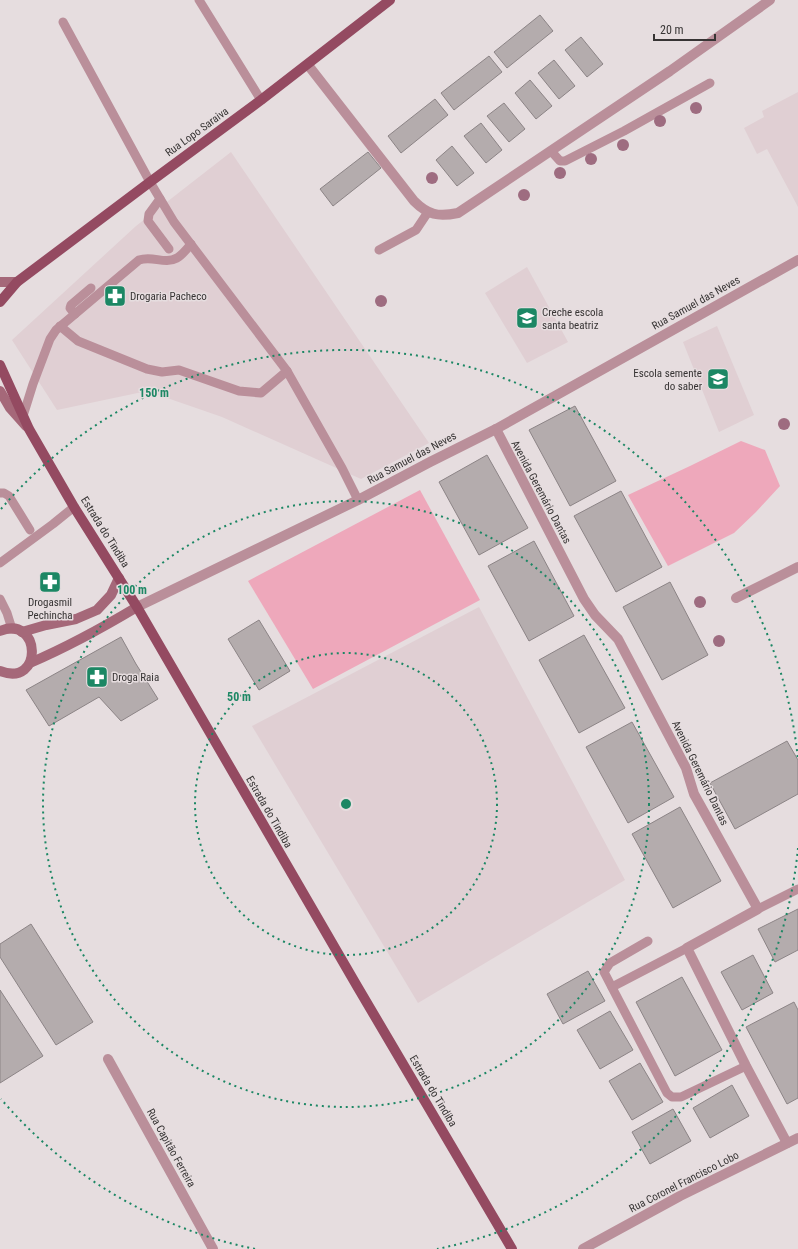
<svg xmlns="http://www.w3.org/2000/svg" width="798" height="1249" font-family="'Roboto Condensed',sans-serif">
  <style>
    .built { fill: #e0cfd3 }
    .green { fill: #eea8bb }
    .building { fill: #b4acad; stroke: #8c8486 }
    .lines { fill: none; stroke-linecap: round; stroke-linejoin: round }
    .lane { stroke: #ba8f9a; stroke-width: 9 }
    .street { stroke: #ba8f9a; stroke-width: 10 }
    .secondary { stroke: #a56879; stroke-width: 10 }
    .primary { stroke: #944a61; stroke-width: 10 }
    .tree { fill: #9e6c80 }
    .ring { fill: none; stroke: #1c8764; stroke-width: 2; stroke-dasharray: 2 4 }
    .labels { text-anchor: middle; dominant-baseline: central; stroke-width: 3; stroke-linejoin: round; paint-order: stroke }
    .street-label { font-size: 11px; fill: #373434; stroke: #e6dddf }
    .poi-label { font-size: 11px; fill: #373434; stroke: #e6dddf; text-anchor: start }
    .centre { fill: #1c8764; stroke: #e6dddf; stroke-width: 2 }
    .ring-label { font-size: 12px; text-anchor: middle; font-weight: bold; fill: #1c8764; stroke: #e6dddf; stroke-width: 3; stroke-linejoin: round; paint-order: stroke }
  </style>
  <rect width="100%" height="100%" fill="#e6dddf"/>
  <g class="built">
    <polygon points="798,92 798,207 767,149 757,154 744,128 764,117 762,111"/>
    <polygon points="231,152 429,443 361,479 222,417 147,391 57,410 12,340 136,226"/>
    <polygon points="527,267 568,342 527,363 485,293"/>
    <polygon points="717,326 754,415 719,432 683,342"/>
    <polygon points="479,607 625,880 418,1003 252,726"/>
  </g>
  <g class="green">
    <polygon points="741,441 765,450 780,486 756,512 734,533 668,566 628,495 690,466"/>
    <polygon points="420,490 480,600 313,689 248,581"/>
  </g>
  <g class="building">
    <polygon points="540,15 553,31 507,68 494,52"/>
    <polygon points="581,37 603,64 587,77 565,50"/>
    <polygon points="489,56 502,72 454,110 441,93"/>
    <polygon points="554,60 575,86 559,99 538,73"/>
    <polygon points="530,80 552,106 536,119 515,93"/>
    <polygon points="435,99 448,115 401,153 388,136"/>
    <polygon points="504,103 525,129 509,142 487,116"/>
    <polygon points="481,123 502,150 486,163 464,136"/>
    <polygon points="452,146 474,173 457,186 436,160"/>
    <polygon points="368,152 381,168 333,206 320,189"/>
    <polygon points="575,406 616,481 570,506 529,430"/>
    <polygon points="487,455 528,528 479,555 439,482"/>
    <polygon points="621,491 662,567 616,592 574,516"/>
    <polygon points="534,541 574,616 529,641 488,566"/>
    <polygon points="670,582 708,655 662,680 623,607"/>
    <polygon points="259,620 290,671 259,690 228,639"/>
    <polygon points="584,635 625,708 579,733 539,660"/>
    <polygon points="121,637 136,664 158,699 121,721 99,697 49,726 26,690"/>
    <polygon points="632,722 674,797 628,823 586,747"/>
    <polygon points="787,741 798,760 798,794 735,829 710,783"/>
    <polygon points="680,807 721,881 673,908 632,834"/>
    <polygon points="798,909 798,950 775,962 758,929"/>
    <polygon points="31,924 93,1022 56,1045 0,957 0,944"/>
    <polygon points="753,955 773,993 742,1010 721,972"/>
    <polygon points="588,971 605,1001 563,1024 547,994"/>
    <polygon points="682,977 722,1050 675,1076 636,1002"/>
    <polygon points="0,990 43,1056 0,1083"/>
    <polygon points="794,1002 798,1010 798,1098 787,1104 746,1027"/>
    <polygon points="610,1011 633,1050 600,1069 577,1030"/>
    <polygon points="640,1063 663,1102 632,1120 609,1081"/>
    <polygon points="732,1085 749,1116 710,1138 693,1108"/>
    <polygon points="673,1109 691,1141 650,1164 632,1132"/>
  </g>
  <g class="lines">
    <g class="lane">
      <polyline points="199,0 261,100"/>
      <polyline points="63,22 150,182 174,222 287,371 342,468 358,500"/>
      <polyline points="551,151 560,161 565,161 624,131 710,83"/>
      <polyline points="160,199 149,214 148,221 169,249"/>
      <polyline points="379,250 416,230 428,212"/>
      <polyline points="75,314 70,308 71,305 91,288"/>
      <polyline points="60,326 78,341 147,369 162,372 179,370 239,391 261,393 287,371"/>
      <path d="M23 416 33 384 50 339 56 330 139 260C153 255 164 265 177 258 182 255 187 249 191 244"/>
      <polyline points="0,493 4,493 9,496 30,530"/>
      <polyline points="0,563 53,524 74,507"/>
      <polyline points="0,599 7,613 12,629"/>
      <polyline points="758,909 798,889"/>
      <polyline points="648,941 610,963 604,972 667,1093 672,1097 681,1097 746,1066"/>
      <polyline points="612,987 687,948"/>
    </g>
    <g class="street">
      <path d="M308 65 414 201C428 215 438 217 458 213L670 71 770 0"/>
      <polyline points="496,429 584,599 595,615 618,639 686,768 694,794 758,909 687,948 746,1066 787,1143"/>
      <polyline points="736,598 798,567"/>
      <polyline points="137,607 358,500 430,462 496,429 798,260"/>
      <polyline points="108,1059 213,1249"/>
      <polyline points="583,1249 680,1196 798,1138"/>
    </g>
    <g class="secondary">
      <polyline points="0,282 17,282"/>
      <polyline points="0,391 10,408 26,426"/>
      <path d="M0 631C41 614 44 688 0 671"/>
      <polyline points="22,632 46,625 76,619 97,610 111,595 119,578"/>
      <path d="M30 663C67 647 102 628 137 607"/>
    </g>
    <g class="primary">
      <polyline points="0,302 17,282 150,182 261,100 390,0"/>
      <polyline points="0,365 29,429 74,507 137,607 357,986 512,1249"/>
    </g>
  </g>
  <g class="tree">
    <circle cx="696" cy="108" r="6"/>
    <circle cx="660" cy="121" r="6"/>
    <circle cx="623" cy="145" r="6"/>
    <circle cx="591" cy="159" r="6"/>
    <circle cx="560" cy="173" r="6"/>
    <circle cx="432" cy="178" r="6"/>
    <circle cx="524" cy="195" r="6"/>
    <circle cx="381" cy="301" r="6"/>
    <circle cx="784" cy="424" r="6"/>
    <circle cx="700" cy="602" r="6"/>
    <circle cx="719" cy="641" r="6"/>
  </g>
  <g class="ring">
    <circle cx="346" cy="804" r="151"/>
    <circle cx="346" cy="804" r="303"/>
    <path d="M798 848A454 454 0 0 1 437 1249M255 1249A454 454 0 0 1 1 1099M1 509A454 454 0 0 1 798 760"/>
  </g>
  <defs>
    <g id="pharmacy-square" transform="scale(1.15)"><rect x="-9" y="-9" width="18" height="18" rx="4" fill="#1c8764" stroke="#e6dddf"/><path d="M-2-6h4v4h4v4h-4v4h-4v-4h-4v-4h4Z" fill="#fff"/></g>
    <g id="school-square" transform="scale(1.15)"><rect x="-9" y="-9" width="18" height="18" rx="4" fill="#1c8764" stroke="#e6dddf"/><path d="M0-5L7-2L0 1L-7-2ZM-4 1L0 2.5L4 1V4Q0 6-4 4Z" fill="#fff"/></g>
  </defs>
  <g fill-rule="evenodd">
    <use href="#pharmacy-square" x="115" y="296"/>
    <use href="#school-square" x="527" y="318"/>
    <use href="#school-square" x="718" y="379"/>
    <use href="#pharmacy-square" x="50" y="582"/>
    <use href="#pharmacy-square" x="97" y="677"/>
  </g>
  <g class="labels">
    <g class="street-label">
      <text transform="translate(197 132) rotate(-36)">Rua Lopo Saraiva</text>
      <text transform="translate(696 303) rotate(-29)">Rua Samuel das Neves</text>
      <text transform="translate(412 458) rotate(-28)">Rua Samuel das Neves</text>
      <text transform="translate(541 492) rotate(62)">Avenida Geremário Dantas</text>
      <text transform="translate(105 532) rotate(58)">Estrada do Tindiba</text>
      <text transform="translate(700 773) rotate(64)">Avenida Geremário Dantas</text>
      <text transform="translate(269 812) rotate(60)">Estrada do Tindiba</text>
      <text transform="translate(433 1091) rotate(59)">Estrada do Tindiba</text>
      <text transform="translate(171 1148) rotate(61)">Rua Capitão Ferreira</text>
      <text transform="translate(684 1182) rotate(-27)">Rua Coronel Francisco Lobo</text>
    </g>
    <g class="poi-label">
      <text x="130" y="296">Drogaria Pacheco</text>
      <text x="542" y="312">Creche escola<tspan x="542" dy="13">santa beatriz</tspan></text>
      <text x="702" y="373" text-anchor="end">Escola semente<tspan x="702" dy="13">do saber</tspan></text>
      <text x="50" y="602" text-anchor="middle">Drogasmil<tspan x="50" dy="13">Pechincha</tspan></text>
      <text x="112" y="677">Droga Raia</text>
    </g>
  </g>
  <circle cx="346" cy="804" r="6" class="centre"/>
  <g class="ring-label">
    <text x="154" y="397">150 m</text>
    <text x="132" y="594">100 m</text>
    <text x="239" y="701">50 m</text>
  </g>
  <path d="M654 34v6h61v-6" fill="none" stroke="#373434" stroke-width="2"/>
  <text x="660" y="34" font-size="12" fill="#373434" stroke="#e6dddf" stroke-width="3" paint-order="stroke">20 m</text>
</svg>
